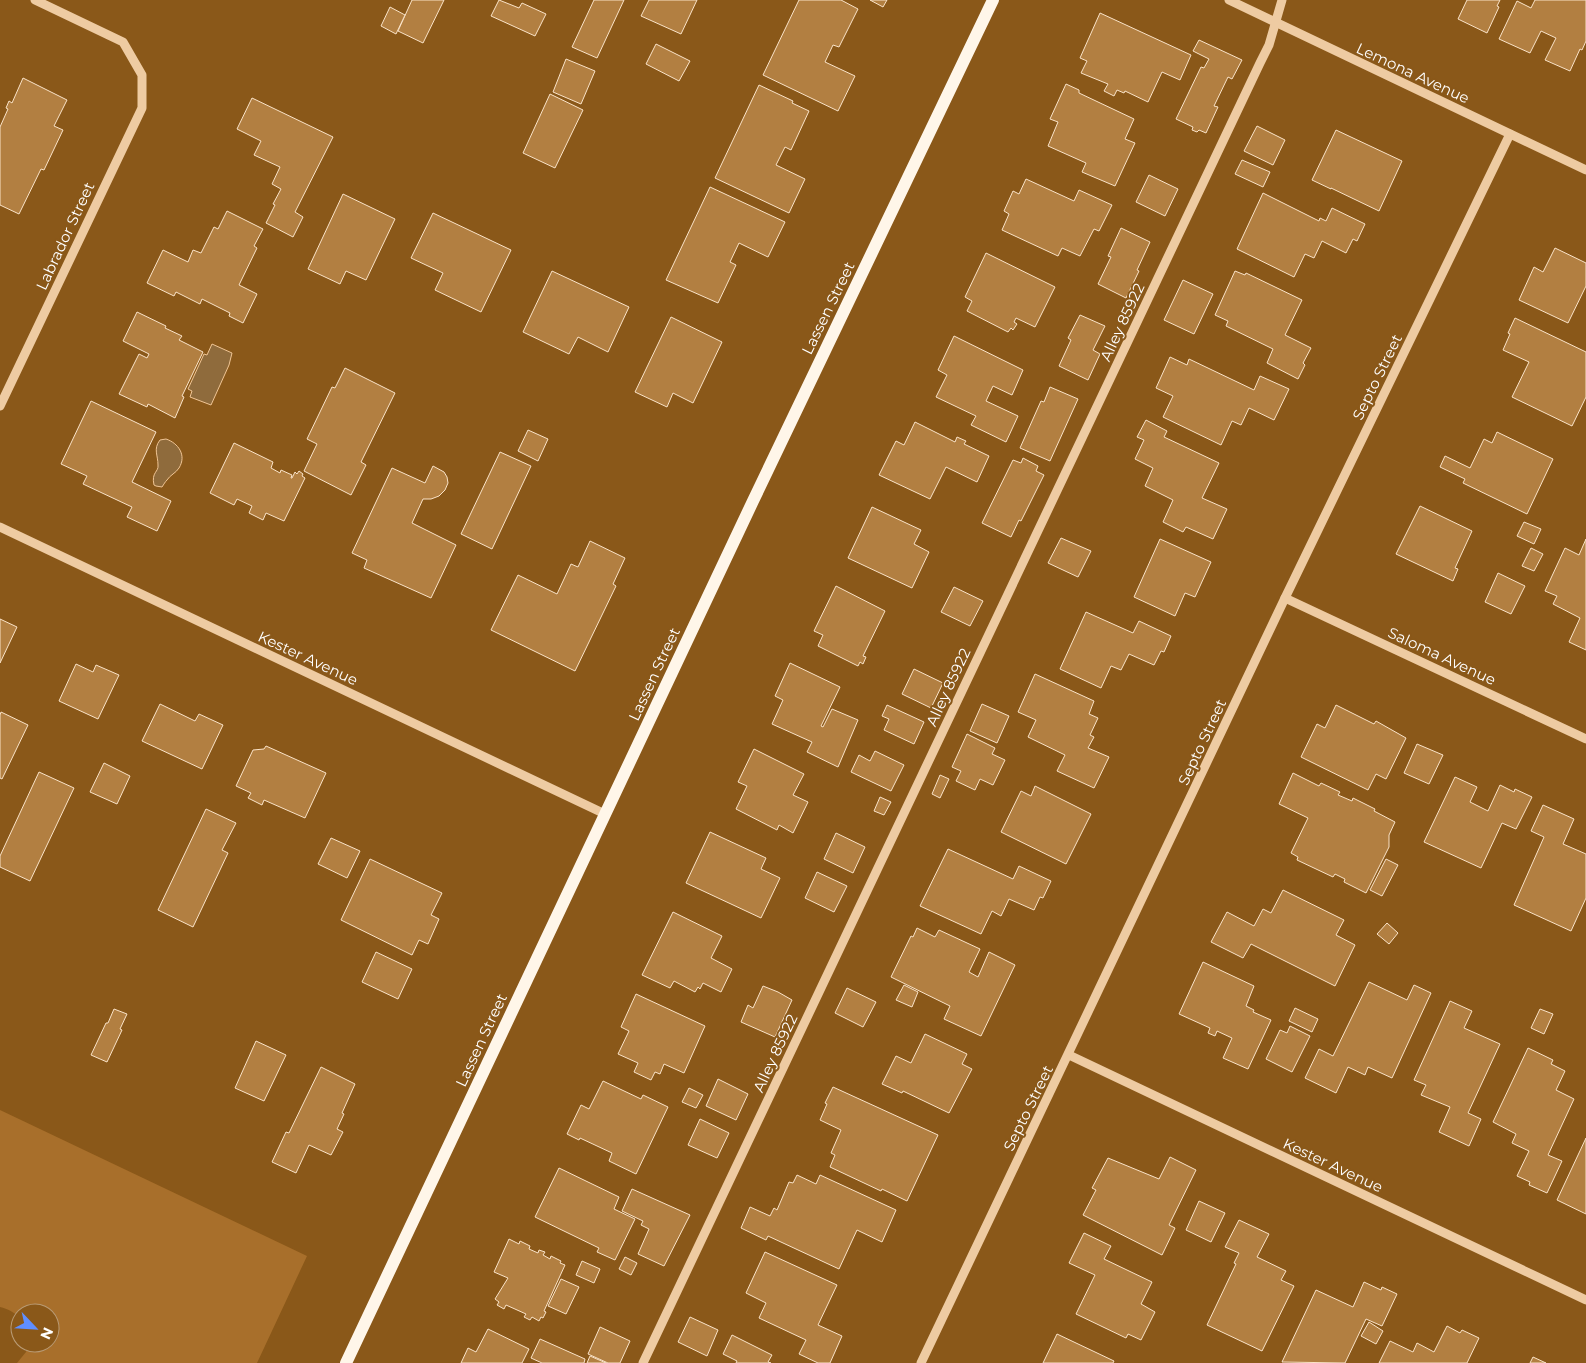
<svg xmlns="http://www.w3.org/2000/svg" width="1586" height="1363" font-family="Montserrat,sans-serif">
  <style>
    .green { fill: #a86f2b }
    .water { fill: #8f6b3c; stroke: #f0c595 }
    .building { fill: #b27f41; stroke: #fae3c8 }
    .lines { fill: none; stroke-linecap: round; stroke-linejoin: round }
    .minor { stroke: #eecba2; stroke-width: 9 }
    .major { stroke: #fff6e9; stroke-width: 12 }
    .labels { text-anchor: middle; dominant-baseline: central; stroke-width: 4; stroke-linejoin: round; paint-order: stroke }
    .street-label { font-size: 15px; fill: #fff; stroke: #8a5819 }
  </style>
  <rect width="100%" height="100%" fill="#8a5819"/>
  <path class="green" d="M0 1110 307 1256 257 1363H17L26 1352 28 1343H50V1313H20V1318C14 1312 8 1309 0 1307Z"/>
  <g class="water">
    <polygon points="212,344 232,353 229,365 211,405 190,397 192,391 188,389 204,354 207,355"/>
    <path d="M166 439C178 443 187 455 179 468 176 473 170 475 167 480 165 482 164 484 162 487L156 486 154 485C151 472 159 472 158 465 158 455 153 449 160 440Z"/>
  </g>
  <g class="building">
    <polygon points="412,0 444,0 423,43 398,31"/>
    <polygon points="499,0 519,8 522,3 546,14 535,36 491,16"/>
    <polygon points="594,0 624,0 597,58 572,47"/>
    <polygon points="649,0 697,0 681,34 641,16"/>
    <polygon points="799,0 841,0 858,9 839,47 833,45 825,62 855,76 838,111 763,75"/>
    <polygon points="870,0 887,0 883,7"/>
    <polygon points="1467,0 1500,0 1497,6 1499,7 1487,33 1458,19"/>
    <polygon points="1535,0 1586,0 1586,41 1582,50 1580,49 1570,71 1545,60 1556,38 1541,31 1530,53 1499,39 1517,1 1531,8"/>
    <polygon points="390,7 405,15 396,34 381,26"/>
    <polygon points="1100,13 1191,55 1180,80 1162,72 1148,102 1125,91 1124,93 1117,90 1114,96 1104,91 1108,84 1081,73 1087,61 1080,58"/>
    <polygon points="1199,40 1242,60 1232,79 1228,77 1214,106 1218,107 1206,133 1199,130 1197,132 1192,130 1193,127 1176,119 1201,67 1204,68 1209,59 1193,51"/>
    <polygon points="656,44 690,61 679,81 646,64"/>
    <polygon points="566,59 595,71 581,104 553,92"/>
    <polygon points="23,78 67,100 54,126 63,130 44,170 41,169 19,214 0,205 0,127 8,109 6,108 9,101 12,103"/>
    <polygon points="1066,84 1079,90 1079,93 1134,119 1125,139 1135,143 1115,186 1082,172 1086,163 1048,146 1058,122 1050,119"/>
    <polygon points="759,85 793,101 792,103 809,111 791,150 785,147 776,165 805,179 789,213 715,178"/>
    <polygon points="550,94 583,110 555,168 523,153"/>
    <polygon points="252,98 333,137 295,212 303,217 293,237 266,223 275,205 273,204 281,189 272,184 280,167 254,155 261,141 237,129"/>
    <polygon points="1257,126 1285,140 1273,165 1244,151"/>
    <polygon points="1336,130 1402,161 1379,211 1331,188 1331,189 1312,180"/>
    <polygon points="1242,160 1270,172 1263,187 1235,174"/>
    <polygon points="1149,175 1178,189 1165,216 1136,202"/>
    <polygon points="1026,179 1074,201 1079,190 1112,205 1099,231 1094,229 1080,256 1062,248 1058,256 1002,230 1009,214 1004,211 1013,191 1019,194"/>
    <polygon points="710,187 785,222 768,257 739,243 730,262 736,265 718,303 666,280"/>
    <polygon points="1263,193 1319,221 1320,218 1326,221 1332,208 1365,224 1357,241 1353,239 1346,253 1322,241 1314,258 1305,254 1294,277 1237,249"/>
    <polygon points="343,194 395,219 366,280 346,271 340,284 308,269"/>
    <polygon points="227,211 263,229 254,246 257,248 239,285 257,294 243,323 229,316 230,313 202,299 200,304 176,292 174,296 147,283 163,250 188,262 193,250 201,253 214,227 218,229"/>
    <polygon points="433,213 511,250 481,312 435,290 443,273 411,258"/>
    <polygon points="1121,228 1150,242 1137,270 1139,271 1126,298 1098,284 1111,257 1108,256"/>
    <polygon points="1555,248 1586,263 1586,286 1568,323 1519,300 1534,267 1543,272"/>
    <polygon points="986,253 1055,287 1035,327 1016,318 1014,322 1017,324 1013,330 1011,328 1008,332 967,311 972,301 965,297"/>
    <polygon points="552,271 629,307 608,352 578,337 569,354 523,332"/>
    <polygon points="1235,271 1245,275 1246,273 1302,300 1285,335 1311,348 1303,363 1305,365 1298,379 1267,363 1273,349 1226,326 1228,321 1215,315"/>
    <polygon points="1183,280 1213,294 1194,334 1164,320"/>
    <polygon points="137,312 166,326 165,328 182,336 179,340 203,352 182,396 184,397 175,418 148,404 147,407 119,394 139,354 147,358 149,354 123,341"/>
    <polygon points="1080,315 1105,326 1093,350 1100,354 1088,380 1059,366 1071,340 1068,338"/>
    <polygon points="671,317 722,342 693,403 673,393 667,407 635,392"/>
    <polygon points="1515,318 1586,352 1586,397 1572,426 1512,397 1529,362 1503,350 1510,334 1508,333"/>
    <polygon points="954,336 1023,370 1012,395 993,386 986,401 1018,416 1006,442 971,425 976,416 936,397 947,375 938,370"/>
    <polygon points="1170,357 1187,365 1189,359 1254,390 1260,376 1289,389 1274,420 1249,408 1241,425 1232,421 1221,445 1163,417 1173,396 1156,388"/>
    <polygon points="345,368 395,393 361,462 366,465 351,495 304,471 317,444 307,439 332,387 335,388"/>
    <polygon points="1050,387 1078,399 1050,461 1020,448 1041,401 1044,402"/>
    <polygon points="91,401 156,432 132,482 171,501 157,531 127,517 132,507 83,484 87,476 61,464"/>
    <polygon points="1146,420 1167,431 1164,437 1219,463 1202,498 1227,509 1213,539 1186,527 1183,532 1163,522 1173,500 1145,486 1153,468 1135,459 1144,440 1137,437"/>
    <polygon points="915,422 955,442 957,437 966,441 964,444 989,456 977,482 946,467 930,499 879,475 896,441 904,445"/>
    <polygon points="528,430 548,439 538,461 518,451"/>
    <polygon points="1497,432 1553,459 1527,514 1463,483 1465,479 1440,467 1445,456 1470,468 1484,439 1492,443"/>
    <polygon points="234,443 273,462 271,468 280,473 281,470 292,475 291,478 292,478 295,472 297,474 299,471 303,474 302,476 305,478 284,521 266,513 263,520 249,513 252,506 237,499 234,505 210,493"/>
    <polygon points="500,452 531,466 492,549 461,534"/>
    <polygon points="1023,458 1038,466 1036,471 1044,475 1021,521 1019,520 1011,537 982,523 1013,460 1021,463"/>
    <polygon points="433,466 444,472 447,477 448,483 445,490 439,496 431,499 423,499 412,523 456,545 431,598 364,568 367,560 352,553 392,468 425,483"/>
    <polygon points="1420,506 1472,531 1455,568 1458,569 1453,581 1396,554"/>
    <polygon points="872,507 921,530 914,544 929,552 912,588 848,558"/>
    <polygon points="1524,522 1541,529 1534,544 1517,536"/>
    <polygon points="1061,538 1091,551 1078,577 1048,563"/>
    <polygon points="1160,539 1211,562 1195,597 1185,593 1175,616 1134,597"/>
    <polygon points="1586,539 1586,650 1569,642 1580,618 1553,604 1557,596 1545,591 1565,548 1579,555"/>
    <polygon points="590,541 625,558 613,584 616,586 575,671 491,630 518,575 557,594 571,564 578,567"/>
    <polygon points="1531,548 1543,554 1534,571 1522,566"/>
    <polygon points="1498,573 1525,586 1511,614 1485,602"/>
    <polygon points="836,586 885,611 863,656 866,657 863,664 860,662 858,666 818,646 823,635 814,631"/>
    <polygon points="954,587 983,601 970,626 941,612"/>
    <polygon points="1086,612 1133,633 1139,621 1171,636 1164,652 1161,651 1154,665 1129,654 1121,670 1111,666 1101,688 1060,669"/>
    <polygon points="0,619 17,627 0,663"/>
    <polygon points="790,663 840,687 821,726 823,727 832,709 858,720 838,767 807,752 812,742 772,724 783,700 775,696"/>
    <polygon points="76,664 93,672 96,665 119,675 98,719 59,701"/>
    <polygon points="914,669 943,683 931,708 902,694"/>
    <polygon points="1035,674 1094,701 1089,714 1098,718 1090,735 1094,737 1088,748 1109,757 1094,788 1057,771 1065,755 1028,737 1036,720 1018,712"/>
    <polygon points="160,704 195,721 199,714 223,725 202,769 142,741"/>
    <polygon points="982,704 1009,716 997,743 970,731"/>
    <polygon points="887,705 924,722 914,744 884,730 889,719 882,716"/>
    <polygon points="1336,705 1374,724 1376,721 1406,738 1386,779 1376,774 1368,790 1301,757 1317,724 1325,728"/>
    <polygon points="1,712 28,725 2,779 0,778 0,715"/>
    <polygon points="967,734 995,748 992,754 1005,760 993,785 980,779 975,790 956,781 961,771 952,767"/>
    <polygon points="1417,744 1443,755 1429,784 1404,773"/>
    <polygon points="266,746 326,773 305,818 264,800 262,805 248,798 251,793 236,786 253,750 264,749"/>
    <polygon points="754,749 804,774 793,795 808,802 793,833 779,825 777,830 736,809 747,786 738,782"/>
    <polygon points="875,751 904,765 891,791 851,772 859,755 870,761"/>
    <polygon points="104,763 130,776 117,804 90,792"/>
    <polygon points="39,772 74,788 30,881 0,867 0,856"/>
    <polygon points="1293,773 1319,786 1321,783 1340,792 1338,795 1352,801 1353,798 1375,809 1374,811 1395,822 1389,835 1389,847 1366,893 1344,882 1345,879 1335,874 1333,877 1297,860 1298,857 1291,853 1308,818 1279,804"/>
    <polygon points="940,775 949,779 940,798 932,794"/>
    <polygon points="1455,777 1477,787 1470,802 1488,811 1500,785 1514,792 1515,789 1532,797 1516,829 1502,823 1481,868 1424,842"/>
    <polygon points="1035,786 1091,814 1066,864 1001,832 1021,791 1031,796"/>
    <polygon points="880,797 891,802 884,815 874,811"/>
    <polygon points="1543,805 1574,819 1563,844 1586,854 1586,898 1571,931 1514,905 1544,837 1531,831"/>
    <polygon points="206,809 236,823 222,850 228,853 193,927 158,910"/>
    <polygon points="710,832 766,858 761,869 780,878 761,918 686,883"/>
    <polygon points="836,833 865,847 853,873 824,859"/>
    <polygon points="331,838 360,851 347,878 318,864"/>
    <polygon points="948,849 1013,879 1019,866 1051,881 1043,898 1040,897 1034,910 1009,899 1001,916 992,911 981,934 920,906"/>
    <polygon points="370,859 442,893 431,915 439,919 428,944 419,940 412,955 341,920"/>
    <polygon points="1386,859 1398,865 1382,896 1370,890"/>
    <polygon points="817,872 847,886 834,912 805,898"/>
    <polygon points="1283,890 1344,920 1336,935 1355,945 1335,986 1251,944 1243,958 1211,942 1227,912 1254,926 1263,909 1271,913"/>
    <polygon points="673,912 722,936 711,958 732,969 721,992 703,983 700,989 698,987 695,992 674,981 670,988 642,975"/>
    <polygon points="1387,923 1398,933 1389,944 1377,934"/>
    <polygon points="917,928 935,937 939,930 980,949 969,972 978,977 989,952 1015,965 981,1036 944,1019 950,1006 891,977 911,936 913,937"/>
    <polygon points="376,952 412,969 398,999 362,982"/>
    <polygon points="1203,962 1254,986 1246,1006 1254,1010 1253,1012 1271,1020 1248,1069 1223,1058 1232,1038 1217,1031 1215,1036 1208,1033 1210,1028 1179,1014"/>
    <polygon points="1369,982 1407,1000 1414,985 1431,993 1392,1078 1368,1067 1365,1075 1348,1067 1336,1093 1305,1078 1319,1049 1333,1056"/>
    <polygon points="904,985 918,992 912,1007 896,1000"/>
    <polygon points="763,986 778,992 792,1000 775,1037 741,1022 748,1005 753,1008"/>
    <polygon points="847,988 876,1002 863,1027 835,1013"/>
    <polygon points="636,994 705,1026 684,1073 664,1064 660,1074 655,1072 651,1080 634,1072 638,1063 618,1054 629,1031 621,1027"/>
    <polygon points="1450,1001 1472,1011 1464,1028 1500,1044 1468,1113 1481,1119 1469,1146 1439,1132 1450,1107 1421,1095 1426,1085 1414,1080"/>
    <polygon points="1295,1008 1318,1019 1312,1032 1289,1021"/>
    <polygon points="114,1009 127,1014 120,1029 122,1030 107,1062 91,1055 106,1023 108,1023"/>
    <polygon points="1540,1009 1553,1014 1544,1034 1531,1028"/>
    <polygon points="1290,1026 1310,1036 1292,1072 1266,1059 1280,1030 1287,1033"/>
    <polygon points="925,1034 967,1054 962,1064 972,1069 949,1113 903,1091 902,1093 882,1084 896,1056 911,1063"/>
    <polygon points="256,1041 286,1055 264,1101 235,1088"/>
    <polygon points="1528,1048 1553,1060 1551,1064 1565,1071 1556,1090 1574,1099 1548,1155 1562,1161 1547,1193 1529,1185 1530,1182 1517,1176 1529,1151 1512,1143 1516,1134 1493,1122"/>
    <polygon points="321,1067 355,1084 342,1113 344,1114 337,1129 343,1132 331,1155 309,1145 296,1173 272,1162 286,1132 289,1133"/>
    <polygon points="718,1079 748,1094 736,1120 706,1106"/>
    <polygon points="603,1081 641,1099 643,1095 668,1107 636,1174 609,1161 612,1153 580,1138 579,1140 567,1134 581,1105 589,1109"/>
    <polygon points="833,1087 938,1135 907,1201 882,1189 881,1191 830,1167 835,1155 831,1153 841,1130 820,1120 827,1104 825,1103"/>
    <polygon points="689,1088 703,1095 696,1108 682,1102"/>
    <polygon points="700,1119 729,1133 717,1158 688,1145"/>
    <polygon points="1586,1138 1586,1214 1557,1200"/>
    <polygon points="1170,1157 1196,1170 1169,1225 1175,1228 1162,1255 1083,1215 1096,1190 1092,1188 1108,1158 1159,1179"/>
    <polygon points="559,1168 619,1197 614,1209 635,1219 615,1260 597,1252 599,1248 535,1217"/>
    <polygon points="797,1175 816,1184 820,1175 896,1210 882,1242 857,1230 839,1269 768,1236 766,1240 741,1228 750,1207 770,1216 774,1208 777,1210 789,1182 793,1183"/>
    <polygon points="632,1189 690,1215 664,1266 638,1254 649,1229 641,1225 643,1221 622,1211"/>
    <polygon points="1199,1201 1225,1213 1211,1242 1186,1230"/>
    <polygon points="1239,1220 1269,1234 1257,1257 1286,1271 1281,1280 1294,1286 1262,1351 1207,1325 1236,1264 1234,1263 1239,1253 1225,1247"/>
    <polygon points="1084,1233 1111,1246 1104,1259 1152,1282 1141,1304 1155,1312 1141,1340 1128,1334 1126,1338 1076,1314 1095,1275 1069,1263"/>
    <polygon points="509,1239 519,1244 520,1241 530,1246 529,1249 538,1253 539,1250 545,1252 543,1255 550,1259 551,1256 561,1261 560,1263 565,1265 544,1311 546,1312 543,1318 541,1317 539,1321 532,1317 530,1320 524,1317 526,1314 506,1305 504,1309 497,1305 499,1302 495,1299 508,1278 494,1272"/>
    <polygon points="765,1252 837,1285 818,1325 842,1336 830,1363 818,1363 799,1354 806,1340 759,1318 766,1303 746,1293"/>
    <polygon points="625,1257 637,1263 631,1275 619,1269"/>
    <polygon points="582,1261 600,1269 594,1283 576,1275"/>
    <polygon points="561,1279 579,1287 566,1314 548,1306"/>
    <polygon points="1364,1282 1381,1290 1382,1287 1397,1294 1382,1326 1366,1319 1345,1363 1282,1362 1316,1290 1353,1307"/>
    <polygon points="690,1317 718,1330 707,1356 678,1342"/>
    <polygon points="1369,1322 1383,1331 1376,1344 1361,1336"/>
    <polygon points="1447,1326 1460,1333 1462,1330 1479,1338 1467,1363 1379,1363 1390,1341 1413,1352 1417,1343 1434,1352"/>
    <polygon points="600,1327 630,1341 620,1363 608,1363 588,1354"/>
    <polygon points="488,1329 529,1349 522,1363 461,1363 468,1348 476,1352"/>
    <polygon points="1057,1334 1114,1361 1113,1363 1043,1363"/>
    <polygon points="732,1335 772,1355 768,1362 771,1363 736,1363 737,1361 723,1354"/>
    <polygon points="540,1339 585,1359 584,1363 542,1363 531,1358"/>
    <polygon points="590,1356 606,1363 587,1363"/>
    <polygon points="1533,1357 1546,1363 1530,1363"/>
  </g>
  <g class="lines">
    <g class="minor">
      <polyline points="1229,0 1586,170"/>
      <polyline points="0,406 142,108 142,75 123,42 35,0"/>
      <polyline points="0,527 605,814"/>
      <polyline points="1285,598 1586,739"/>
      <polyline points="1069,1055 1586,1300"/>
      <polyline points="643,1363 1260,63 1269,45 1282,0"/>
      <polyline points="921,1363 1285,598 1510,134"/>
    </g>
    <polyline class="major" points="346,1363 753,501 993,0"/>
  </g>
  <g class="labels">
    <g class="street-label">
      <text transform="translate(1413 73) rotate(25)">Lemona Avenue</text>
      <text transform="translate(65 236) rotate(-65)">Labrador Street</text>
      <text transform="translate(828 308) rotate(-64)">Lassen Street</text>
      <text transform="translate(1122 322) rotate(-65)">Alley 85922</text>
      <text transform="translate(1377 377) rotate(-64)">Septo Street</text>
      <text transform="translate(1442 656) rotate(25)">Saloma Avenue</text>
      <text transform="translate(308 658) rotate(25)">Kester Avenue</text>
      <text transform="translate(654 674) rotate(-65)">Lassen Street</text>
      <text transform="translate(948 687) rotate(-65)">Alley 85922</text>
      <text transform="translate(1202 742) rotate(-65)">Septo Street</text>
      <text transform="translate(481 1040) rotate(-65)">Lassen Street</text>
      <text transform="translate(775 1053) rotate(-65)">Alley 85922</text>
      <text transform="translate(1028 1108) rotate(-64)">Septo Street</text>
      <text transform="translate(1333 1165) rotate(25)">Kester Avenue</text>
    </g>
  </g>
  <g transform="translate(35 1328) rotate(115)"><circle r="24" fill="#8a5819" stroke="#b99b75"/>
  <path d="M0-4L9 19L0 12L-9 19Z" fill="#5f8eff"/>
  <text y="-8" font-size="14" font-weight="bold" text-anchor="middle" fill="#ffffff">N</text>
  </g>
</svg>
